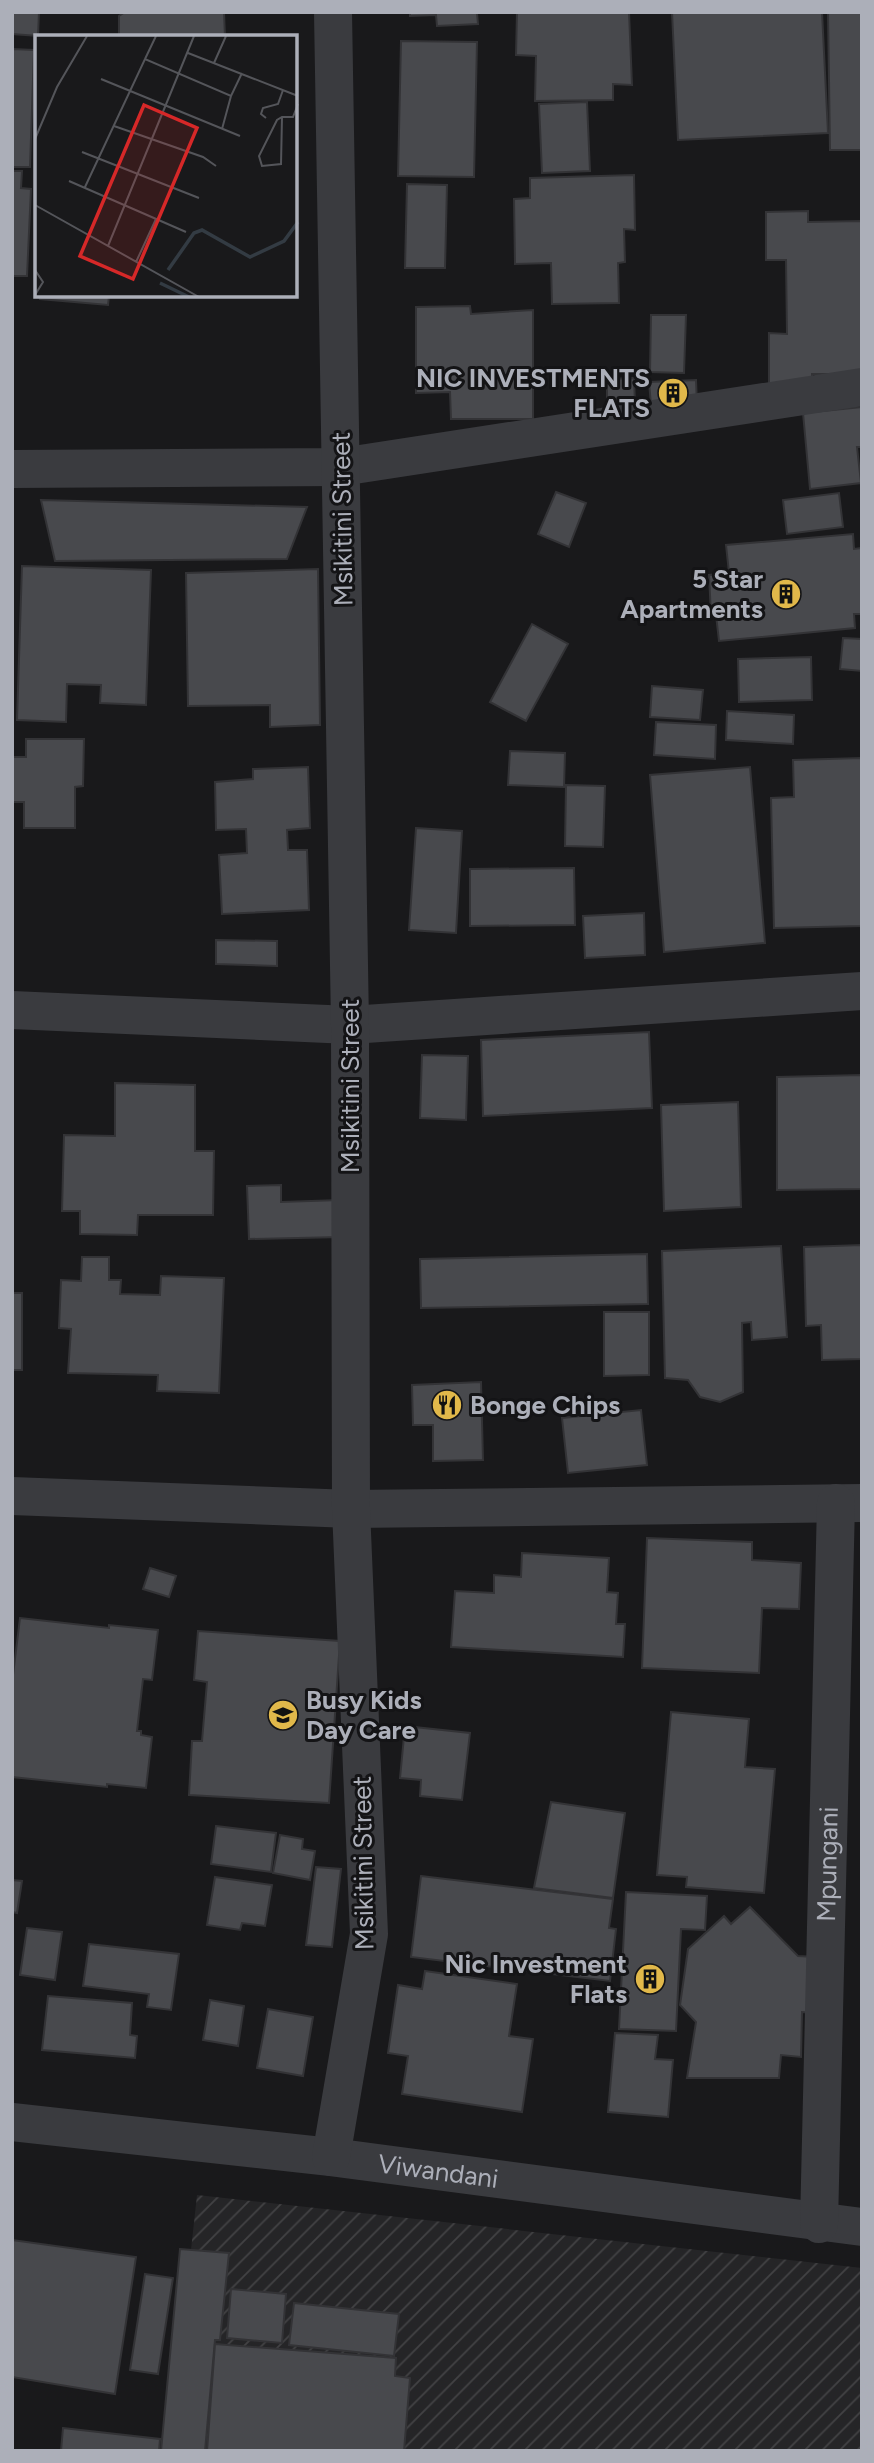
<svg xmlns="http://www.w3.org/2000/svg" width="874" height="2463" font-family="Figtree,sans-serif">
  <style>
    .industrial { fill: url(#industrial-furrows) }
    .building { fill: #48494d; stroke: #333336; stroke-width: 2 }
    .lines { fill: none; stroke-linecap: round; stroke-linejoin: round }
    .minor { stroke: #3a3b3f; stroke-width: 38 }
    .labels { text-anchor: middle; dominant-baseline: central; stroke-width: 6; stroke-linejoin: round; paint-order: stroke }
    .poi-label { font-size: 26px; font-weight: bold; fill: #acafb9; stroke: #141416; text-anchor: end }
    .street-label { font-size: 26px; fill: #acafb9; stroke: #141416 }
    .inset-river { fill: none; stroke: #333b43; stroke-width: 3.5 }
    .inset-road { fill: none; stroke: #54555a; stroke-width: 2 }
    .view { fill: #d62828; fill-opacity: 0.15; stroke: #d62828; stroke-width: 3.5 }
    .inset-edge { fill: none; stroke: #acafb9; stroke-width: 3.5 }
  </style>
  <defs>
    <pattern id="industrial-furrows" width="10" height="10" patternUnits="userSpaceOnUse" patternTransform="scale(1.75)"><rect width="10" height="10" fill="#252527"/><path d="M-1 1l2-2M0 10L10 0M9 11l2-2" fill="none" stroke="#424244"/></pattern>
  </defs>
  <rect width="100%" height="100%" fill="#19191b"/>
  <polygon class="industrial" points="197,2195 862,2268 862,2451 169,2451"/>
  <g class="building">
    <polygon points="12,12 39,12 38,36 12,34"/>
    <polygon points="125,12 224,12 225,37 119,37 119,16"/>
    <polygon points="410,12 508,12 508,13 477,13 478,24 437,26 436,15 410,16"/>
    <polygon points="517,12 629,12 632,85 613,84 613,100 535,101 536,56 516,55"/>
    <polygon points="672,12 822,12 828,133 678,140"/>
    <polygon points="828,12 862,12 862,150 830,150"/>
    <polygon points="401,41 477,42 474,177 398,176"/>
    <polygon points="12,49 34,50 30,167 12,167"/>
    <polygon points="587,102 590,171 542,173 539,104"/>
    <polygon points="12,171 22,171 21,188 31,189 27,276 12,276"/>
    <polygon points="634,175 635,230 624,229 625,262 618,263 619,303 552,304 551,263 515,264 514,199 530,198 530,178"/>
    <polygon points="407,184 447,185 445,268 405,268"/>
    <polygon points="808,211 808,222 862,221 862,374 812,374 812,384 769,384 769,333 787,334 786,260 766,260 766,212"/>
    <polygon points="40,296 109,296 108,305 40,299"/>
    <polygon points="470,306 471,314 533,310 533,419 451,419 450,392 416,393 416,307"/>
    <polygon points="651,315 686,315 684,373 650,372"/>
    <polygon points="634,378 635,403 607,405 607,379"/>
    <polygon points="696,380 697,404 651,405 649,382"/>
    <polygon points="862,407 862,447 857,447 861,483 810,489 803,413"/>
    <polygon points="556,492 586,503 569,547 538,534"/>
    <polygon points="839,493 843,527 787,534 783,500"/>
    <polygon points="41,500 307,507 287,559 55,561"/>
    <polygon points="853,534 854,549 862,548 862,614 854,614 855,628 719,641 716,615 711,615 709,575 729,573 726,545"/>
    <polygon points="22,566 151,570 146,705 100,703 101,685 67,684 66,722 17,720"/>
    <polygon points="318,569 320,725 270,727 270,705 188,706 186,573"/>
    <polygon points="532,624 568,644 526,721 490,702"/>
    <polygon points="843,638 862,639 862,671 840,669"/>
    <polygon points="811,657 812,700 739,702 738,659"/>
    <polygon points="652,686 703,690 700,720 650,717"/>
    <polygon points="727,711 794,715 793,744 726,740"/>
    <polygon points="656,722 716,725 715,759 654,755"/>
    <polygon points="26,739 84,739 83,786 75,787 75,828 24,828 24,802 12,802 12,757 26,757"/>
    <polygon points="510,751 565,753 564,787 508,785"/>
    <polygon points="862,758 862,926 774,928 771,798 794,797 793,760"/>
    <polygon points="308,767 310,828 287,830 288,850 307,850 309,910 222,914 219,855 247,853 246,829 216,830 215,782 253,779 253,769"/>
    <polygon points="750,767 765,943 664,952 650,775"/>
    <polygon points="566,785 605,786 603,847 565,846"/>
    <polygon points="416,828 462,831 456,933 409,930"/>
    <polygon points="574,868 575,925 470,926 470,869"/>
    <polygon points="644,913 645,955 585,958 583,916"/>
    <polygon points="216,940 277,941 277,966 216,964"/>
    <polygon points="649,1032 652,1108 483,1116 481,1040"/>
    <polygon points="422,1055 468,1056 466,1120 420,1118"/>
    <polygon points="862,1075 862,1189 777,1190 777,1077"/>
    <polygon points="115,1083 195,1085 195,1151 214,1151 213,1215 138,1215 137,1235 80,1234 80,1211 62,1211 64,1135 115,1136"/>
    <polygon points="738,1102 741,1207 664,1211 661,1105"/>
    <polygon points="281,1185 281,1202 340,1200 341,1237 249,1239 247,1186"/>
    <polygon points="862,1245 862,1359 822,1360 821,1325 806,1326 804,1247"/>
    <polygon points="781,1246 787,1337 752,1340 751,1322 742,1323 743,1392 720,1402 700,1397 688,1380 665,1378 662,1251"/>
    <polygon points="647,1254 648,1304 421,1308 420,1259"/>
    <polygon points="82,1257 109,1257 109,1280 121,1280 120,1294 160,1295 161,1276 224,1278 219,1393 157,1391 158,1375 68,1373 71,1329 59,1328 61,1280 81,1281"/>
    <rect x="12" y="1293" width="10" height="77"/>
    <polygon points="604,1312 649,1312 649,1375 604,1376"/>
    <polygon points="481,1382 483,1460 433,1461 433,1425 413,1425 412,1385"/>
    <polygon points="641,1410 647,1465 568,1473 562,1418"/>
    <polygon points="647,1538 752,1542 752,1560 801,1563 799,1609 762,1608 759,1673 642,1668"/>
    <polygon points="522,1553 609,1558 607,1592 618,1593 616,1624 625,1624 623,1657 451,1647 455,1591 494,1593 494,1575 521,1577"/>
    <polygon points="150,1568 176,1576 169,1597 143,1589"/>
    <polygon points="20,1618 109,1628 109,1625 158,1630 152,1680 143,1679 137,1731 141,1731 141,1735 152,1737 146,1788 107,1784 107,1787 12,1777 12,1683"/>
    <polygon points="198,1631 340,1641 329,1803 189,1795 192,1741 202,1741 207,1682 194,1680"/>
    <polygon points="671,1712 749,1719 745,1767 775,1769 764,1893 686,1887 687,1877 657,1875"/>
    <polygon points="405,1726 470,1733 462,1800 420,1796 421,1780 400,1778"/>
    <polygon points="551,1802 625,1813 613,1898 534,1888"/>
    <polygon points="216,1826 276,1833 271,1872 211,1864"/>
    <polygon points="280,1835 303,1839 302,1849 315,1851 310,1880 273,1873"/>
    <polygon points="316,1867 341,1869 332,1947 306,1945"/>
    <polygon points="421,1876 613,1899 609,1928 616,1929 610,1981 411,1957"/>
    <polygon points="215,1877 272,1885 265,1926 242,1923 240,1930 207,1925"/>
    <polygon points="12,1880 22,1881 17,1913 12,1912"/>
    <polygon points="626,1892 707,1896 705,1930 681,1929 676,2031 619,2029"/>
    <polygon points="750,1907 798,1956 816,1957 816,2013 802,2012 801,2057 781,2055 779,2078 687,2078 696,2022 680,2005 688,1949 724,1916 731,1924"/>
    <polygon points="27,1928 62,1932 55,1980 20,1975"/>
    <polygon points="89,1944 179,1954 171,2010 147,2007 149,1994 83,1986"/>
    <polygon points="425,1971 517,1984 509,2036 533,2039 522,2112 402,2094 408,2056 388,2053 398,1985 422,1989"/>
    <polygon points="48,1996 132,2003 130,2035 137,2036 135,2058 42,2050"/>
    <polygon points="210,2000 244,2006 238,2046 203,2040"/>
    <polygon points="268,2009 313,2017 303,2076 257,2068"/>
    <polygon points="615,2033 658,2035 655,2059 673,2060 668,2117 608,2112"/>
    <polygon points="12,2240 136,2257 115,2394 12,2377"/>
    <polygon points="180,2249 229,2253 220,2340 215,2340 205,2451 161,2451"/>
    <polygon points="145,2274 173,2278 158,2374 130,2370"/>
    <polygon points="231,2289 286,2294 282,2343 227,2338"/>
    <polygon points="294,2303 399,2314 394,2356 289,2345"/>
    <polygon points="215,2344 396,2358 395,2376 410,2378 404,2451 207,2451"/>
    <polygon points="63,2428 160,2439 159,2451 61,2451"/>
  </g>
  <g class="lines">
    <g class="minor">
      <polyline points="12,469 341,467 862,387"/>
      <polyline points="12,1010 350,1025 862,991"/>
      <polyline points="12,1496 351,1509 862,1503"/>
      <path id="s1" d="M12 2122 331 2157 862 2227"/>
      <polyline points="331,2157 369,1934 351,1509 350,1025 333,12"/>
      <path id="s2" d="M819 2224 836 1503"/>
    </g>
  </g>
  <defs>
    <g id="building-disc" transform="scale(1.575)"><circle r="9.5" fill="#e1b84a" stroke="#141416"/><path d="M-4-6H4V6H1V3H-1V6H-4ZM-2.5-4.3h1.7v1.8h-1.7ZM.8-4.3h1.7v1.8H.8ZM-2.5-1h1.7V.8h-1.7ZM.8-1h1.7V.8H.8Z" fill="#111"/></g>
    <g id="restaurant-disc" transform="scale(1.575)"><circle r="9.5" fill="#e1b84a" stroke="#141416"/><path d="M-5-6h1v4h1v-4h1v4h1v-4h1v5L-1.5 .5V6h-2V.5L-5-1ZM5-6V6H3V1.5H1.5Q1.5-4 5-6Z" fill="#111"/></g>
    <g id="school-disc" transform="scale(1.575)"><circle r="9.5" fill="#e1b84a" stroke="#141416"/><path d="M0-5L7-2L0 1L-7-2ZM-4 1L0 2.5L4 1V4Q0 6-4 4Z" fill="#111"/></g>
  </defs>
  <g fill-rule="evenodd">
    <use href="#building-disc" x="673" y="393"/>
    <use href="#building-disc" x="786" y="594"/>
    <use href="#restaurant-disc" x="447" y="1405"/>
    <use href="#school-disc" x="283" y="1715"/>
    <use href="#building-disc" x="650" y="1979"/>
  </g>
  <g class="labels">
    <g class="poi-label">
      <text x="650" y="378">NIC INVESTMENTS<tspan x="650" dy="30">FLATS</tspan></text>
      <text x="763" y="579">5 Star<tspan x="763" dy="30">Apartments</tspan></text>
      <text x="470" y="1405" text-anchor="start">Bonge Chips</text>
      <text x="306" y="1700" text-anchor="start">Busy Kids<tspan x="306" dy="30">Day Care</tspan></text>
      <text x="627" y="1964">Nic Investment<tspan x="627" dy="30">Flats</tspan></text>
    </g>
    <g class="street-label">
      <text transform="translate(342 519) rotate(-91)">Msikitini Street</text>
      <text transform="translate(350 1086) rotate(-90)">Msikitini Street</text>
      <text transform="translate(363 1863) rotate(-91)">Msikitini Street</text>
      <text stroke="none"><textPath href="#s2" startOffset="360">Mpungani</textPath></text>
      <text stroke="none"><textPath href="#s1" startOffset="429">Viwandani</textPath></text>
    </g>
  </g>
  <g transform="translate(35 35)">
    <rect width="262" height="262" fill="#19191b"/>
    <path class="inset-river" d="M133 235 159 198 167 195 215 222 249 206 263 187M125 248 154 262"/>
    <path class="inset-road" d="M153 18 263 61M110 24 121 1M179 28 191 1M66 44 205 101M247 82 246 129 227 131 224 121 242 85 247 82H258L263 69M231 83 226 79 228 73 243 69 248 55M79 91 168 122 181 131M187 94 196 61M0 104 22 52 52 1M47 117 164 163M34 146 151 197M50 152 110 24 196 61 207 38M0 170 164 262M73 211 159 1M101 227 121 184M0 235 8 247 0 260"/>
    <path class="view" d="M109 70 162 93 98 244 45 221Z"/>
    <rect width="262" height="262" class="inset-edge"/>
  </g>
  <rect width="874" height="2463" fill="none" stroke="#acafb9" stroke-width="28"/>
</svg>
